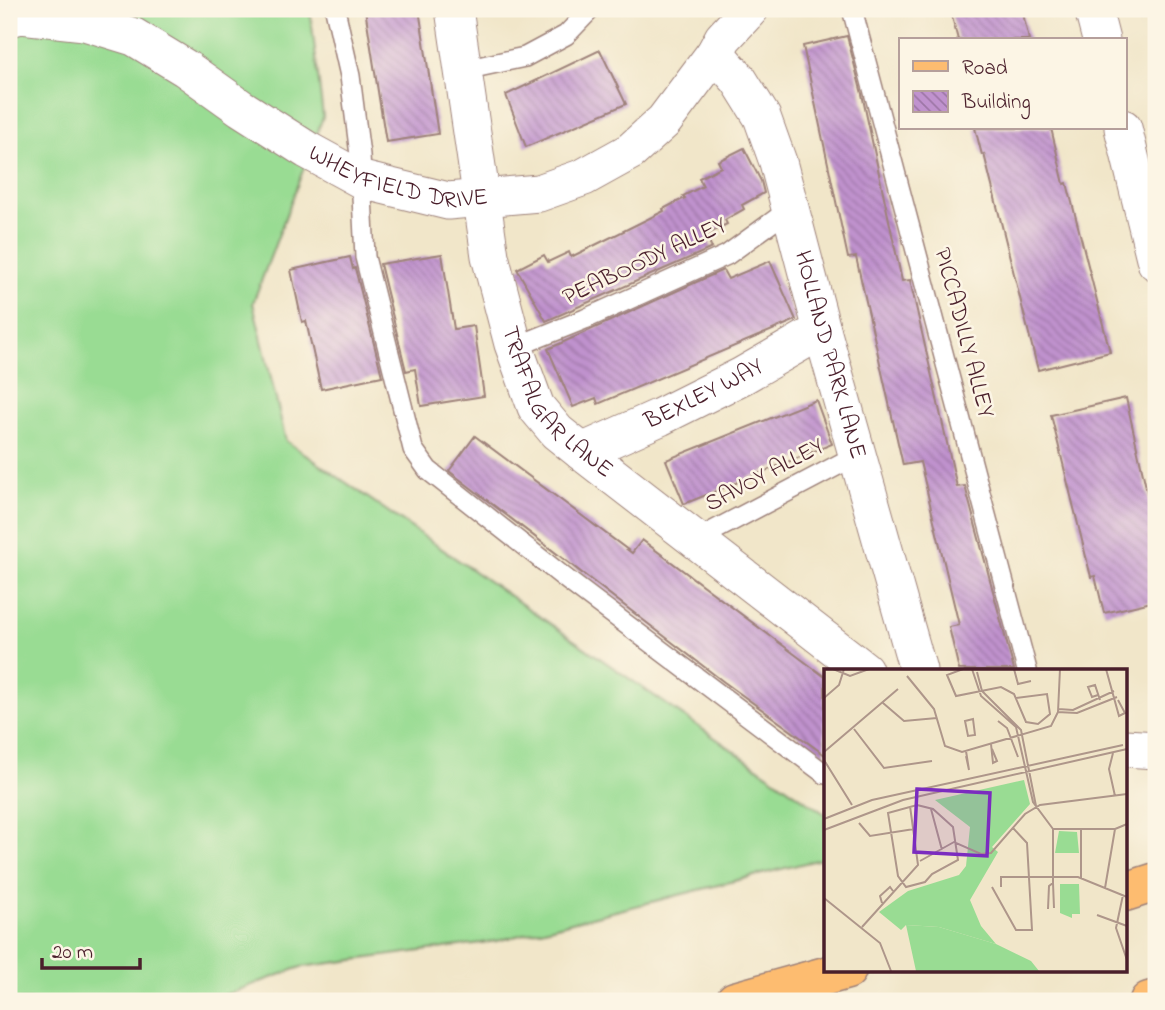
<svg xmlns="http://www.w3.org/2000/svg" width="1165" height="1010" font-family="'Indie Flower',sans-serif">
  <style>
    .grass { fill: #99dc93; stroke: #727e5f; stroke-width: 2 }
    .building { fill: url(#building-back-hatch) }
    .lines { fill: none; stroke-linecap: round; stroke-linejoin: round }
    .service-casing { stroke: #9e827a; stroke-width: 22 }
    .minor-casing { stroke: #9e827a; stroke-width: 39 }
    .primary-casing { stroke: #9e827a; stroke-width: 41 }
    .service { stroke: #fff; stroke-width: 19 }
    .minor { stroke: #fff; stroke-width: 37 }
    .primary { stroke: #fdbc70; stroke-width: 38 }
    .labels { text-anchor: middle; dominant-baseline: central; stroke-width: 5; stroke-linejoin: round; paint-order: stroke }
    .street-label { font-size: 24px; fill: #4a1f2b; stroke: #fcf5e5 }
    .inset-road { fill: none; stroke: #ae968a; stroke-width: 2 }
    .view { fill: #7b2cbf; fill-opacity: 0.15; stroke: #7b2cbf; stroke-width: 3.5 }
    .inset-edge { fill: none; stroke: #4a1f2b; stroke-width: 3.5 }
  </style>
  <defs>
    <pattern id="building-back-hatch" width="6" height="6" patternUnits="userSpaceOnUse" patternTransform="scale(1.75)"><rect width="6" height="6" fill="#c092ce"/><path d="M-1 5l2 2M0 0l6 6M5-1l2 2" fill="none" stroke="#9e77a7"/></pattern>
  </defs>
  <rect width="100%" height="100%" fill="#fcf5e5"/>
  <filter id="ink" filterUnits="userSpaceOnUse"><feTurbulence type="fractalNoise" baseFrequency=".0143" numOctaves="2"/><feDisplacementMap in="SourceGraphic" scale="14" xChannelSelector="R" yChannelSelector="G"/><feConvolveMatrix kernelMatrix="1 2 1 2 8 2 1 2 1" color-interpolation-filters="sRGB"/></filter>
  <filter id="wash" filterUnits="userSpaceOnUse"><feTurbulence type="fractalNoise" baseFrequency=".00686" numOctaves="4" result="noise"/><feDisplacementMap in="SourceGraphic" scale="28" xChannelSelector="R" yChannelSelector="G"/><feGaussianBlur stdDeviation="1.57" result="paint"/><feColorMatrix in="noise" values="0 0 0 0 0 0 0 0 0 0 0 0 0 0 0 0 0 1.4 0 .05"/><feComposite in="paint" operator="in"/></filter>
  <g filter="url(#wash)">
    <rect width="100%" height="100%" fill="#f1e6c9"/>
    <polygon class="grass" points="9,9 310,9 323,117 253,303 286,441 825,814 825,858 497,941 301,967 208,1001 9,1001"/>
    <g id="blocks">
      <g class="building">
        <polygon points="365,9 419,9 438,134 386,142"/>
        <polygon points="950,9 1022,9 1029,40 958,40"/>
        <polygon points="847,36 862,94 902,281 910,280 957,487 965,486 1014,670 959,670 949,627 959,625 920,462 903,465 856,257 848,258 803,46"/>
        <polygon points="600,50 626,104 526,147 506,95"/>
        <polygon points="975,128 1051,128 1064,184 1067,183 1110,352 1038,370 984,154 982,155"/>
        <polygon points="744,148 761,181 764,193 742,205 744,209 725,220 727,224 706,235 712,248 546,321 517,269 544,255 548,262 569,252 571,257 664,211 663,209 685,198 683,196 703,186 699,178 721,167 718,161"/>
        <polygon points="442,254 454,329 474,326 484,396 421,406 415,369 406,371 380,264"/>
        <polygon points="350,257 353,269 355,268 382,376 321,389 306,321 302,322 291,270"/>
        <polygon points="770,261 796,320 598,404 596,398 573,407 548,349 723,270 728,279"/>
        <polygon points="1126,398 1156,532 1156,601 1104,613 1095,576 1091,577 1051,415"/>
        <polygon points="816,400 832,444 684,504 666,460"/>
        <polygon points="475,436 632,553 642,540 825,677 825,755 724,682 449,471"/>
      </g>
    </g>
  </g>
  <g filter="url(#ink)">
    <use href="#blocks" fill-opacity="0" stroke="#9e827a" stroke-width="2"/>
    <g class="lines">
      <g class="service-casing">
        <g id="service">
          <polyline points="335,9 350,76 360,155 365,257 413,449 428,470 570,582 825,774"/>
          <polyline points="852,9 1027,670"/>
          <polyline points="464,70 525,57 566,35 591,9"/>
          <polyline points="515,347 585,319 727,255 790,209"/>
          <polyline points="696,540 857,455"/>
        </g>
      </g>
      <g class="minor-casing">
        <g id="minor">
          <path id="s1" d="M454 9 490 256 513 344 536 407 557 432 582 452 864 670"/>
          <polyline points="1093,9 1101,40"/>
          <path id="s2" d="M9 18 21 15 85 22 134 37 185 68 241 108 307 150 362 180 448 201 539 193 584 177 631 151 664 121 715 53 723 38 750 9"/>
          <path id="s3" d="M715 53 739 80 762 117 778 162 822 330 918 670"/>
          <polyline points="1123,128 1156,262"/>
          <path id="s4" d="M582 452 660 417 742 376 822 330"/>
          <polyline points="1125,748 1156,750"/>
        </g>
      </g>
      <g class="primary-casing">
        <g id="primary">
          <polyline points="1125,892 1156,882"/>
          <polyline points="735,1001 847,970"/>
          <polyline points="1149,1001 1156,999"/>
        </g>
      </g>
      <use href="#service" class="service"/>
      <use href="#minor" class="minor"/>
      <use href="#primary" class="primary"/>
    </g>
  </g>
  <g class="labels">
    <g class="street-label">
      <text stroke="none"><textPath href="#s2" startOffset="432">WHEYFIELD DRIVE</textPath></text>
      <text transform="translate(645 262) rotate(-25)">PEABOODY ALLEY</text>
      <text transform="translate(963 333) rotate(75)">PICCADILLY ALLEY</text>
      <text stroke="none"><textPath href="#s3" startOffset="327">HOLLAND PARK LANE</textPath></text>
      <text stroke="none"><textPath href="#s4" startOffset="135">BEXLEY WAY</textPath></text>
      <text stroke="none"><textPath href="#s1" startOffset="415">TRAFALGAR LANE</textPath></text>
      <text transform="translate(765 476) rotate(-28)">SAVOY ALLEY</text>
    </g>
  </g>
  <g transform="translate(824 669)">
    <rect width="303" height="303" fill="#f1e6c9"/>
    <path d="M200 111 206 135 168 178 174 183 146 231 157 257 172 275 115 258 82 256 77 261 55 243 84 222 135 206 142 197 146 158 111 131ZM236 215H255L256 245H248V249L236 244Z" fill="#99dc93"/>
    <path d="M235 162 253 163 255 184H231ZM82 256 115 258 172 275 207 292 215 302H92Z" fill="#99dc93"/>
    <path class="inset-road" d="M9 0 26 7 45 0M139 0 123 6 132 27 177 18 190 25 202 53 214 55 226 45 223 25 192 29M148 0 157 27 192 58 209 133 229 160M190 0 194 15 207 12M282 0 295 47 301 44 294 31M153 3 158 22 197 61 212 137M83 7 110 40 121 77 138 83 227 57 234 43 236 0M274 26 268 28 264 18 271 16 276 31M0 29 15 16 20 0M59 34 80 52 113 49M234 40 249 41 290 22M233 43 253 44 293 28M149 50 151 66 144 67 141 52ZM174 52 183 59 194 88M30 60 60 99 108 92M167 75 169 94 173 92 168 80M142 82 145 101 142 87M0 83 74 20M289 84 285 100 291 127M0 91 28 136M93 136 109 140 129 158 134 191 108 205 101 213 82 218 74 207 64 144ZM107 140 118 181M0 150 48 131 299 76M35 154 46 167 90 160M229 160H291M229 160V214M257 160V209M0 161 79 131 303 80M96 192 130 173 157 185 167 184 201 145 216 136 303 125M168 218 192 261H208L203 174 189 159M177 218V208H254L303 228M281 219 291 160 303 155M299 226 292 259 303 291M0 229 56 274 67 302M58 234 56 227 66 218 69 222M224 240 225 217 229 214 230 239M273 246 303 257M38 258 94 196 86 137"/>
    <path class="view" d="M93 120 166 124 163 187 90 183Z"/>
    <rect width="303" height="303" class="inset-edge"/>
  </g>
  <rect width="1165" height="1010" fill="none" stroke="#fcf5e5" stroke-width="35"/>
  <rect x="899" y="38" width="228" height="91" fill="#fcf5e5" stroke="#b59f9b" stroke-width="2"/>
  <rect x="913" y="61" width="35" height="10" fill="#fdbc70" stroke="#b59f9b" stroke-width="2"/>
  <text x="962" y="74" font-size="21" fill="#4a1f2b">Road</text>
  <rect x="913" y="91" width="35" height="21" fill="url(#building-back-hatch)" stroke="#b59f9b" stroke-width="2"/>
  <text x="962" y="108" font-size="21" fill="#4a1f2b">Building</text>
  <path d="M42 958v10h98v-10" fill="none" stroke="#4a1f2b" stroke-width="3.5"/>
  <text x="52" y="958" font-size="21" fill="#4a1f2b" stroke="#fcf5e5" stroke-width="5" paint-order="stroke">20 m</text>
</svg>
